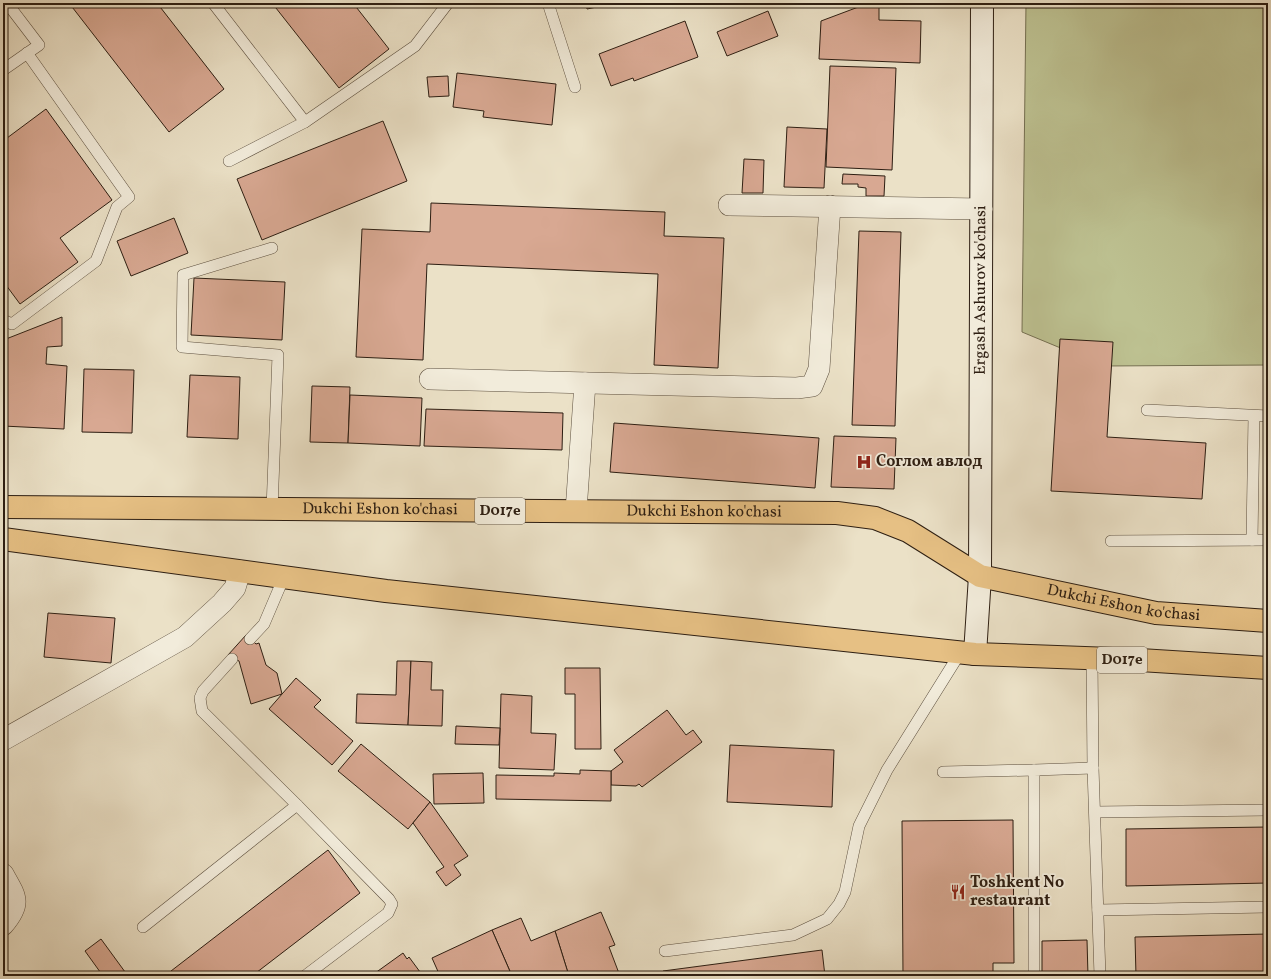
<svg xmlns="http://www.w3.org/2000/svg" width="1271" height="979" font-family="Vollkorn,serif">
  <style>
    .green { fill: #bdc191; stroke: #757052 }
    .building { fill: #d8a892; stroke: #2d1e12 }
    .lines { fill: none; stroke-linecap: round; stroke-linejoin: round }
    .lane-casing { stroke: #5c4f3f; stroke-width: 12 }
    .street-casing { stroke: #5c4f3f; stroke-width: 22 }
    .secondary-casing { stroke: #2d1e12; stroke-width: 24 }
    .primary-casing { stroke: #2d1e12; stroke-width: 24 }
    .lane { stroke: #f2ecdb; stroke-width: 11 }
    .street { stroke: #f2ecdb; stroke-width: 21 }
    .secondary { stroke: #f2ecdb; stroke-width: 22 }
    .primary { stroke: #e6c084; stroke-width: 22 }
    .labels { text-anchor: middle; dominant-baseline: central; stroke-width: 3.5; stroke-linejoin: round; paint-order: stroke }
    .shield { fill: #f2ecdb; stroke: #685c4e; stroke-width: 1 }
    .shield-label { font-size: 15px; font-weight: bold; fill: #2d1e12 }
    .street-label { font-size: 16px; fill: #2d1e12; stroke: #f2ecdb }
    .poi-label { font-size: 16px; font-weight: bold; fill: #2d1e12; stroke: #f2ecdb; text-anchor: start }
  </style>
  <rect width="100%" height="100%" fill="#ebe1c7"/>
  <filter id="stains"><feTurbulence type="fractalNoise" baseFrequency=".005" numOctaves="4"/><feColorMatrix values="0 0 0 0 .2 0 0 0 0 .09 0 0 0 0 .02 0 0 0 .5 -.17"/></filter>
  <radialGradient id="worn" r=".72"><stop offset=".6" stop-color="#630" stop-opacity="0"/><stop offset="1" stop-color="#630" stop-opacity=".3"/></radialGradient>
  <polygon class="green" points="1026,3 1268,3 1268,365 1104,366 1022,332"/>
  <g class="building">
    <polygon points="69,3 157,3 224,89 169,132"/>
    <polygon points="272,3 353,3 389,49 339,88"/>
    <polygon points="586,3 616,3 587,9"/>
    <polygon points="869,3 879,3 879,20 921,21 920,63 819,59 821,21"/>
    <polygon points="768,11 778,36 727,56 717,32"/>
    <polygon points="685,21 698,57 634,81 633,78 611,86 599,54"/>
    <polygon points="830,66 896,68 892,170 826,167"/>
    <polygon points="457,73 556,84 552,125 483,117 484,111 453,107"/>
    <polygon points="448,76 449,96 429,97 427,77"/>
    <polygon points="46,109 112,200 60,238 78,262 20,304 3,281 3,141"/>
    <polygon points="383,121 407,181 262,240 237,179"/>
    <polygon points="787,127 827,129 824,188 784,187"/>
    <polygon points="744,159 764,160 763,193 742,193"/>
    <polygon points="843,174 885,176 884,196 866,196 866,188 858,187 858,184 842,184"/>
    <polygon points="431,203 665,212 664,236 724,238 718,368 654,365 658,274 427,264 423,360 356,357 362,229 430,232"/>
    <polygon points="174,218 188,253 131,276 117,241"/>
    <polygon points="859,231 901,232 895,426 852,425"/>
    <polygon points="194,278 285,282 282,340 191,335"/>
    <polygon points="62,317 62,346 47,347 46,364 67,366 64,429 3,426 6,339"/>
    <polygon points="1060,339 1113,342 1107,437 1206,443 1202,499 1051,491"/>
    <polygon points="84,369 134,370 132,433 82,432"/>
    <polygon points="190,375 240,377 238,439 187,437"/>
    <polygon points="312,386 350,387 348,443 310,442"/>
    <polygon points="350,395 422,398 420,446 348,443"/>
    <polygon points="426,409 563,413 562,450 424,446"/>
    <polygon points="614,423 819,438 815,488 610,472"/>
    <polygon points="834,436 896,438 894,489 831,487"/>
    <polygon points="48,613 115,618 111,663 44,657"/>
    <polygon points="246,635 256,644 259,643 266,665 277,673 282,694 251,704 239,661 228,655"/>
    <polygon points="397,661 411,661 408,725 356,723 357,694 396,695"/>
    <polygon points="411,661 432,662 431,690 443,690 442,726 408,725"/>
    <polygon points="565,668 600,668 601,749 575,749 575,694 565,694"/>
    <polygon points="296,678 321,700 314,707 353,741 332,765 269,709"/>
    <polygon points="501,694 532,696 531,733 556,734 554,770 499,768"/>
    <polygon points="667,710 686,735 693,730 702,742 642,787 639,784 636,786 611,785 611,771 623,762 614,750"/>
    <polygon points="456,726 500,728 499,745 455,744"/>
    <polygon points="361,744 430,802 408,829 338,771"/>
    <polygon points="730,745 834,750 832,807 727,802"/>
    <polygon points="580,770 611,771 611,801 496,799 496,775 554,776 554,773 580,774"/>
    <polygon points="483,773 484,803 434,804 433,774"/>
    <polygon points="430,802 468,856 454,865 461,875 446,886 436,872 444,867 413,823"/>
    <polygon points="1013,820 1014,963 993,963 993,976 903,976 902,821"/>
    <polygon points="1268,827 1268,883 1126,886 1126,829"/>
    <polygon points="328,850 360,893 252,976 174,976 171,971"/>
    <polygon points="601,912 615,945 609,947 620,976 569,976 555,931"/>
    <polygon points="521,918 531,941 555,931 569,976 512,976 492,930"/>
    <polygon points="492,930 512,976 440,976 432,958"/>
    <polygon points="1268,934 1268,976 1136,976 1135,937"/>
    <polygon points="101,939 128,976 103,976 85,951"/>
    <polygon points="1087,940 1088,976 1042,976 1042,941"/>
    <polygon points="822,950 825,976 663,976 663,971"/>
    <polygon points="403,953 407,959 409,957 423,976 371,976"/>
  </g>
  <g class="lines">
    <g class="lane-casing">
      <g id="lane">
        <polyline points="213,3 305,122 229,161"/>
        <polyline points="548,3 575,87"/>
        <polyline points="3,70 39,45 7,3"/>
        <polyline points="305,122 415,46 448,3"/>
        <polyline points="272,248 183,275 182,347 278,355 272,509"/>
        <polyline points="3,320 12,324 96,261 117,207 129,197 27,53"/>
        <polyline points="1147,410 1268,416"/>
        <polyline points="1252,540 1254,416"/>
        <polyline points="1111,541 1268,540"/>
        <polyline points="250,639 264,624 284,577"/>
        <polyline points="232,659 203,691 200,698 202,711 297,805 389,899 392,904 388,913 305,976"/>
        <polyline points="1092,659 1093,768 1100,976"/>
        <polyline points="943,772 1034,770"/>
        <polyline points="1095,812 1268,810"/>
        <polyline points="1098,910 1268,907"/>
        <polyline points="143,927 297,805"/>
        <polyline points="665,951 793,935 827,919 839,904 845,892 859,826 887,770 960,653"/>
        <polyline points="1034,976 1034,770 1093,768"/>
      </g>
    </g>
    <g class="street-casing">
      <g id="street">
        <polyline points="729,205 982,209"/>
        <polyline points="430,379 797,388 812,386 819,369 830,206"/>
        <polyline points="576,511 585,383"/>
        <polyline points="3,740 185,637 222,603 235,588 240,571"/>
        <path d="M3 874C16 897 22 903 3 925"/>
      </g>
    </g>
    <g class="secondary-casing">
      <g id="secondary">
        <path id="s1" d="M975 654 980 576 982 3"/>
      </g>
    </g>
    <g class="primary-casing">
      <g id="primary">
        <path id="s2" d="M3 507 837 513 875 518 908 531 980 576 1156 613 1268 621"/>
        <polyline points="3,539 386,591 975,654 1140,660 1268,668"/>
      </g>
    </g>
    <use href="#lane" class="lane"/>
    <use href="#street" class="street"/>
    <use href="#secondary" class="secondary"/>
    <use href="#primary" class="primary"/>
  </g>
  <defs>
    <g id="hospital-bare" transform="scale(1.2)"><path d="M-5-5h3v3.5h4V-5h3V5h-3V1.5h-4V5h-3Z" fill="#8f2418" stroke="#f2ecdb" stroke-width="2.5" paint-order="stroke"/></g>
    <g id="restaurant-bare" transform="scale(1.2)"><path d="M-5-6h1v4h1v-4h1v4h1v-4h1v5L-1.5 .5V6h-2V.5L-5-1ZM5-6V6H3V1.5H1.5Q1.5-4 5-6Z" fill="#8f2418" stroke="#f2ecdb" stroke-width="2.5" paint-order="stroke"/></g>
  </defs>
  <g fill-rule="evenodd">
    <use href="#hospital-bare" x="864" y="462"/>
    <use href="#restaurant-bare" x="958" y="892"/>
  </g>
  <g class="labels">
    <g class="shield">
      <rect x="475" y="498" width="50" height="26" rx="3"/>
      <rect x="1097" y="647" width="50" height="26" rx="3"/>
    </g>
    <g class="shield-label">
      <text x="500" y="511">D017e</text>
      <text x="1122" y="660">D017e</text>
    </g>
    <g class="street-label">
      <text stroke="none"><textPath href="#s1" startOffset="364">Ergash Ashurov ko'chasi</textPath></text>
      <text stroke="none"><textPath href="#s2" startOffset="377">Dukchi Eshon ko'chasi</textPath></text>
      <text stroke="none"><textPath href="#s2" startOffset="701">Dukchi Eshon ko'chasi</textPath></text>
      <text stroke="none"><textPath href="#s2" startOffset="1139">Dukchi Eshon ko'chasi</textPath></text>
    </g>
    <g class="poi-label">
      <text x="876" y="462">Соглом авлод</text>
      <text x="970" y="883">Toshkent No<tspan x="970" dy="18">restaurant</tspan></text>
    </g>
  </g>
  <rect width="1271" height="979" fill="none" stroke="#ebe1c7" stroke-width="16"/>
  <rect x="4" y="4" width="1263" height="971" fill="none" stroke="#2d1e12" stroke-width="2"/>
  <rect x="8" y="8" width="1255" height="963" fill="none" stroke="#2d1e12"/>
  <rect width="100%" height="100%" filter="url(#stains)"/>
  <rect width="100%" height="100%" fill="url(#worn)"/>
</svg>
